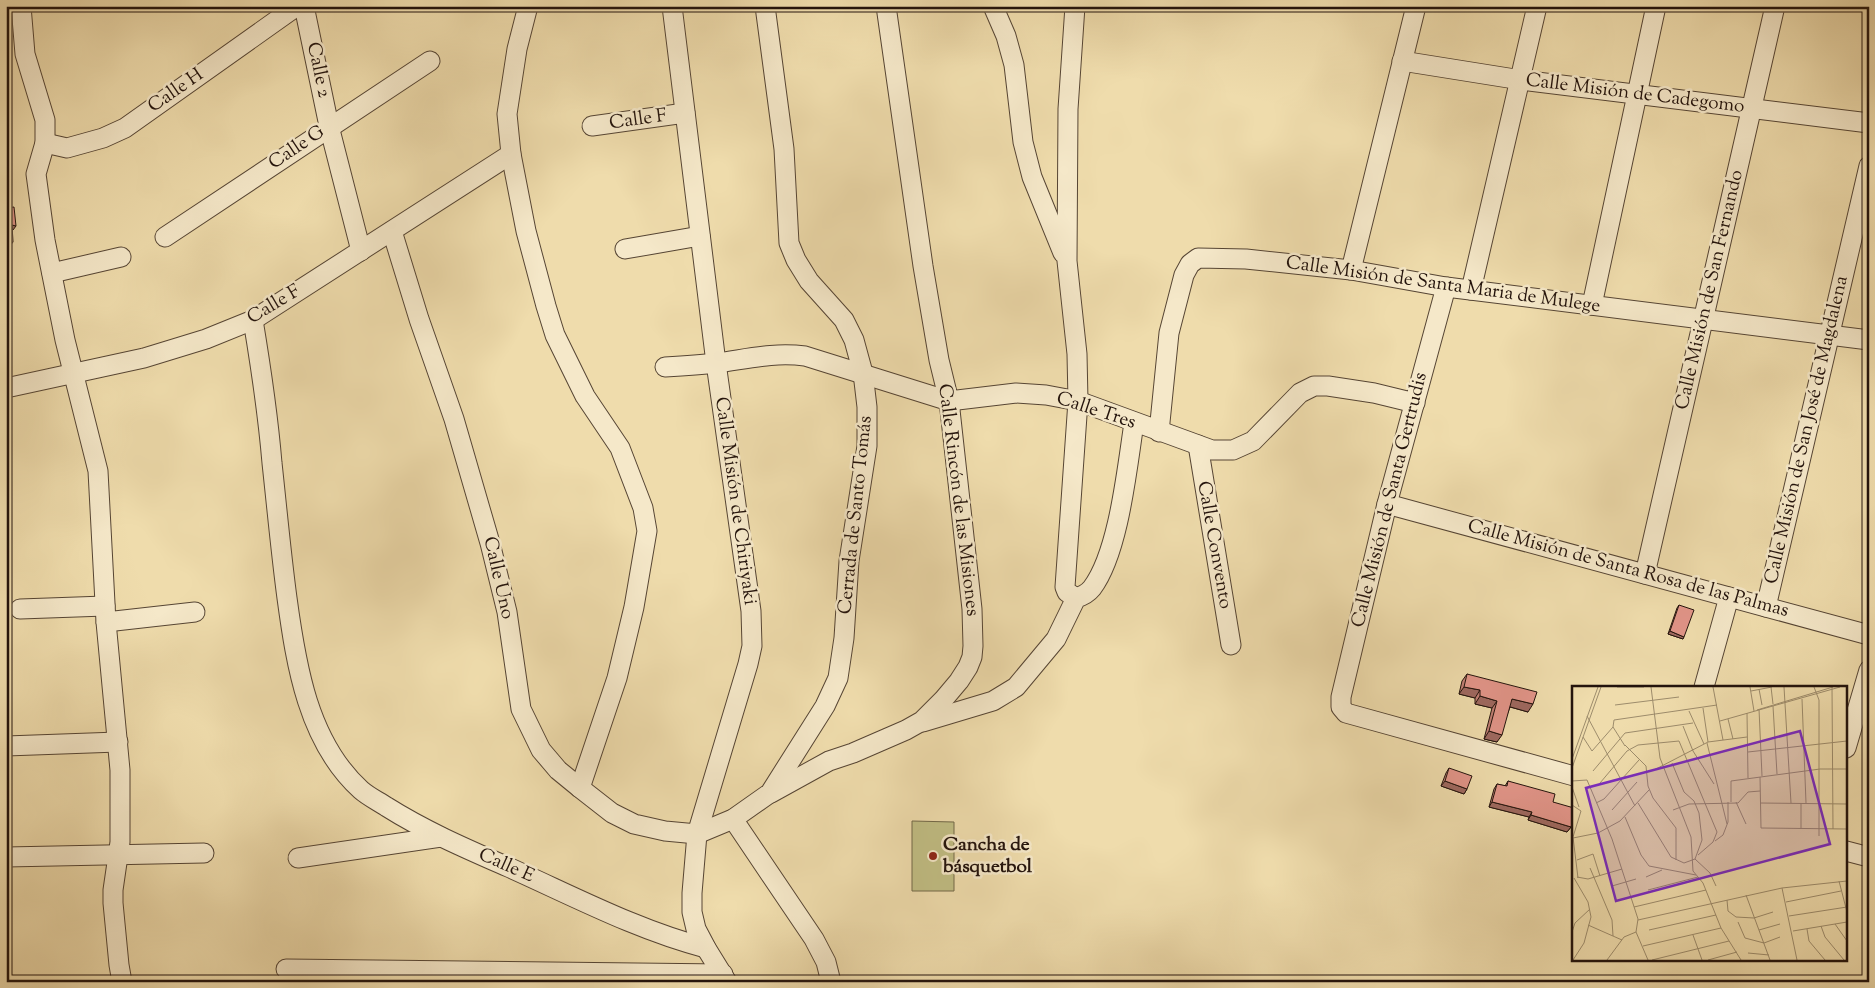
<svg xmlns="http://www.w3.org/2000/svg" width="1875" height="988" font-family="'Sorts Mill Goudy',serif">
  <style>
    .green { fill: #c1be84; stroke: #726848 }
    .lines { fill: none; stroke-linecap: round; stroke-linejoin: round }
    .street-casing { stroke: #564534; stroke-width: 21 }
    .street { stroke: #f5e8c9; stroke-width: 19 }
    .wall { fill: #c27f75; stroke: #23130c }
    .shaded-wall { fill: #9e685f; stroke: #23130c }
    .building { fill: #e19488; stroke: #23130c }
    .poi-dot { fill: #8f2418; stroke: #f5e8c9; stroke-width: 2 }
    .labels { text-anchor: middle; dominant-baseline: central; stroke-width: 5; stroke-linejoin: round; paint-order: stroke }
    .street-label { font-size: 19px; fill: #23130c; stroke: #f5e8c9 }
    .poi-label { font-size: 19px; font-weight: bold; fill: #23130c; stroke: #f5e8c9; text-anchor: start }
    .inset-road { fill: none; stroke: #9d8c6c; stroke-width: 1 }
    .view { fill: #7b2cbf; fill-opacity: 0.15; stroke: #7b2cbf; stroke-width: 2.5 }
    .inset-edge { fill: none; stroke: #23130c; stroke-width: 2.5 }
  </style>
  <rect width="100%" height="100%" fill="#efdcac"/>
  <filter id="stains"><feTurbulence type="fractalNoise" baseFrequency=".004" numOctaves="4"/><feColorMatrix values="0 0 0 0 .2 0 0 0 0 .09 0 0 0 0 .02 0 0 0 .5 -.17"/></filter>
  <radialGradient id="worn" r=".72"><stop offset=".6" stop-color="#630" stop-opacity="0"/><stop offset="1" stop-color="#630" stop-opacity=".3"/></radialGradient>
  <polygon class="green" points="912,821 954,822 954,891 912,891"/>
  <g class="lines">
    <g class="street-casing">
      <g id="street">
        <polyline points="21,6 25,54 45,120 45,143 36,174 45,240 65,340 98,471 106,622 120,770 120,842 113,890 113,903 119,965 122,982"/>
        <polyline points="304,6 329,126 361,251"/>
        <polyline points="528,6 517,49 507,114 511,154 526,231 546,306 555,335 585,396 620,448 643,508 647,531 634,607 617,678 580,788"/>
        <polyline points="672,6 716,363 751,611 752,646 748,664 697,834 692,893 692,912 696,929 706,948 727,982"/>
        <polyline points="993,6 1006,36 1014,65 1023,142 1032,177 1063,253"/>
        <polyline points="1075,6 1068,109 1067,261 1077,354 1078,401 1065,587 1067,592 1076,598"/>
        <polyline points="1402,61 1521,80 1869,123"/>
        <polyline points="592,126 685,113"/>
        <polyline points="45,143 67,148 103,138 125,128 297,6"/>
        <polyline points="392,231 419,319 454,419 490,543 507,612 521,709 541,750 558,770 580,788 612,813 634,824 665,831 697,834 733,819 770,793 825,706 838,678 844,638 849,561 867,446 867,407 863,373 854,340 844,320 809,281 796,260 789,243 784,149 765,6"/>
        <polyline points="165,237 430,61"/>
        <polyline points="625,249 700,236"/>
        <polyline points="1351,270 1416,6"/>
        <polyline points="52,273 121,257"/>
        <polyline points="1446,287 1387,504 1341,697 1341,707 1346,713 1574,776"/>
        <polyline points="1471,290 1537,6"/>
        <polyline points="1592,305 1656,6"/>
        <path d="M253 320C261 368 268 415 272 463 277 509 281 553 287 598 296 665 308 742 361 790 369 797 378 801 387 807 425 831 467 849 508 867 573 896 637 930 706 948"/>
        <path d="M665 367C682 366 699 365 716 363 747 359 773 352 805 356L949 401 1016 393 1046 395 1078 401 1212 450H1233L1253 441 1300 393 1314 386H1328L1374 393 1415 403"/>
        <polyline points="6,388 144,358 206,339 253,320 511,154"/>
        <polyline points="1159,432 1169,333 1184,275 1190,264 1198,258 1246,259 1351,270 1446,287 1869,340"/>
        <polyline points="1198,445 1231,645"/>
        <polyline points="1387,504 1869,635"/>
        <polyline points="1645,574 1775,6"/>
        <polyline points="1766,607 1869,166"/>
        <polyline points="20,609 105,606"/>
        <polyline points="106,622 195,612"/>
        <polyline points="1704,687 1729,597"/>
        <path d="M923 722 993 701 1016 687 1056 639 1076 598C1083 596 1088 593 1092 588 1119 552 1127 468 1134 423"/>
        <polyline points="6,746 118,742"/>
        <polyline points="1846,748 1869,670"/>
        <polyline points="771,793 829,761 853,753 906,730 922,721 943,700 959,681 968,667 972,657 973,646 972,609 949,401 939,360 923,266 886,6"/>
        <polyline points="733,819 814,939 826,962 831,982"/>
        <polyline points="1846,851 1869,857"/>
        <polyline points="6,857 204,853"/>
        <polyline points="298,858 441,837"/>
        <polyline points="286,969 723,974"/>
      </g>
    </g>
    <use href="#street" class="street"/>
  </g>
  <g class="wall">
    <polygon points="1679,605 1683,639 1668,634 1677,608"/>
    <polygon points="1467,674 1528,712 1510,707 1497,742 1484,739 1492,708 1475,704 1475,698 1459,694 1462,681"/>
    <polygon points="1449,768 1467,789 1464,794 1441,786 1446,773"/>
    <polygon points="1508,781 1553,802 1571,827 1567,832 1528,820 1529,817 1489,807 1494,789 1497,784 1505,786"/>
  </g>
  <g class="shaded-wall">
    <polygon points="12,225 16,226 13,230 9,230"/>
    <polygon points="6,242 13,242 10,246 6,247"/>
    <polygon points="1670,631 1684,637 1683,639 1668,634"/>
    <polygon points="1464,687 1480,690 1475,698 1459,694"/>
    <polygon points="1480,696 1497,701 1492,708 1475,704"/>
    <polygon points="1512,699 1533,704 1528,712 1507,706"/>
    <polygon points="1489,731 1502,735 1497,742 1484,739"/>
    <polygon points="1445,781 1467,789 1464,794 1441,786"/>
    <polygon points="1492,802 1532,812 1529,817 1489,807"/>
    <polygon points="1531,815 1571,827 1567,832 1528,820"/>
  </g>
  <g class="building">
    <polygon points="6,67 8,68 7,83 6,83"/>
    <polygon points="14,207 16,226 12,225 13,242 6,242 6,208"/>
    <polygon points="1679,605 1694,610 1684,637 1670,631"/>
    <polygon points="1467,674 1537,692 1533,704 1512,699 1502,735 1489,731 1497,701 1480,696 1480,690 1464,687"/>
    <polygon points="1449,768 1472,776 1467,789 1445,781"/>
    <polygon points="1508,781 1555,794 1553,802 1574,808 1574,817 1571,827 1531,815 1532,812 1492,802 1497,784 1507,786"/>
  </g>
  <circle class="poi-dot" cx="933" cy="856" r="5"/>
  <g class="labels">
    <g class="street-label">
      <text transform="translate(318 70) rotate(78)">Calle 2</text>
      <text transform="translate(176 91) rotate(-35)">Calle H</text>
      <text transform="translate(1635 94) rotate(7)">Calle Misión de Cadegomo</text>
      <text transform="translate(638 120) rotate(-8)">Calle F</text>
      <text transform="translate(297 148) rotate(-34)">Calle G</text>
      <text transform="translate(1443 285) rotate(8)">Calle Misión de Santa Maria de Mulege</text>
      <text transform="translate(1710 290) rotate(-77)">Calle Misión de San Fernando</text>
      <text transform="translate(274 305) rotate(-31)">Calle F</text>
      <text transform="translate(1096 411) rotate(18)">Calle Tres</text>
      <text transform="translate(1807 430) rotate(-77)">Calle Misión de San José de Magdalena</text>
      <text transform="translate(958 500) rotate(83)">Calle Rincón de las Misiones</text>
      <text transform="translate(1390 500) rotate(-76)">Calle Misión de Santa Gertrudis</text>
      <text transform="translate(735 501) rotate(82)">Calle Misión de Chiriyaki</text>
      <text transform="translate(856 515) rotate(-84)">Cerrada de Santo Tomás</text>
      <text transform="translate(1214 545) rotate(80)">Calle Convento</text>
      <text transform="translate(1628 569) rotate(15)">Calle Misión de Santa Rosa de las Palmas</text>
      <text transform="translate(498 578) rotate(77)">Calle Uno</text>
      <text transform="translate(506 866) rotate(24)">Calle E</text>
    </g>
    <g class="poi-label">
      <text x="943" y="845">Cancha de<tspan x="943" dy="22">básquetbol</tspan></text>
    </g>
  </g>
  <g transform="translate(1572 686)">
    <rect width="275" height="275" fill="#efdcac"/>
    <path class="inset-road" d="M45 1H72M79 1 88 72 119 151 121 185 131 197 149 242 169 274M141 1 151 54M178 1 182 25M199 1 201 18M212 1 219 117M242 1 247 14V150M260 1 261 143M187 3 190 19M179 5 200 1M230 13 234 117M43 19 107 11M201 20 205 88M131 22 136 56M187 23 190 90M185 24 261 1M117 25 132 58M175 27 176 92M15 30 63 120M156 33 161 53M148 35 268 1M111 40 121 65 142 98M41 41 53 60M11 51 20 65 41 41 42 34 145 19M135 57 155 138M53 59 74 80 76 100 81 112 104 142V174M176 66 275 55V143M0 73 26 1M0 82 29 1M82 84 136 56 175 51M21 85 53 47 121 37M188 91 189 142 275 143M0 95 15 94 40 153 66 233 64 246 76 274M28 97 55 65 66 59 107 55 145 146 141 156 126 169M0 101 7 121M159 116V95L248 83H275M164 116 174 138M24 117 32 113 67 74M66 117 99 171 112 177 123 173 130 154 127 127 122 115 112 106 100 77M188 117 275 118M0 119 9 125 1 151 6 192M40 124 65 96M101 124 117 118 166 117 176 106 188 105M53 131 69 169 77 180 124 189M229 143V117M1 152 26 147 48 135 77 104M143 155 151 149 156 136V116M123 173 138 187 144 200M5 174 21 168 28 190M18 182 40 234 41 250M5 191 16 193 50 183M74 191 90 184M267 195 275 226M210 202 225 274M76 204 126 191M42 208 40 200 64 193M174 209 198 274M155 214 156 225 164 231 182 232 201 226M214 216 269 205M62 221 134 204M217 230 275 221M66 234 210 202 275 195M166 236 173 252 192 257 208 251M263 238 275 255M16 239 50 254M249 240 253 251 272 274M235 243 237 255 253 274M77 244 144 229M187 244 208 238M221 245 275 236M0 246 3 237 18 223M121 249 130 274M71 260 149 242M176 267 197 269M1 274 12 257 19 231 16 216 2 192M35 274 52 251 64 246M80 274 157 255M136 274 165 266"/>
    <path class="view" d="M228 45 258 158 44 215 14 102Z"/>
    <rect width="275" height="275" class="inset-edge"/>
  </g>
  <rect width="1875" height="988" fill="none" stroke="#efdcac" stroke-width="25"/>
  <rect x="8" y="8" width="1860" height="973" fill="none" stroke="#23130c" stroke-width="2.5"/>
  <rect x="12" y="12" width="1850" height="963" fill="none" stroke="#23130c"/>
  <rect width="100%" height="100%" filter="url(#stains)"/>
  <rect width="100%" height="100%" fill="url(#worn)"/>
</svg>
